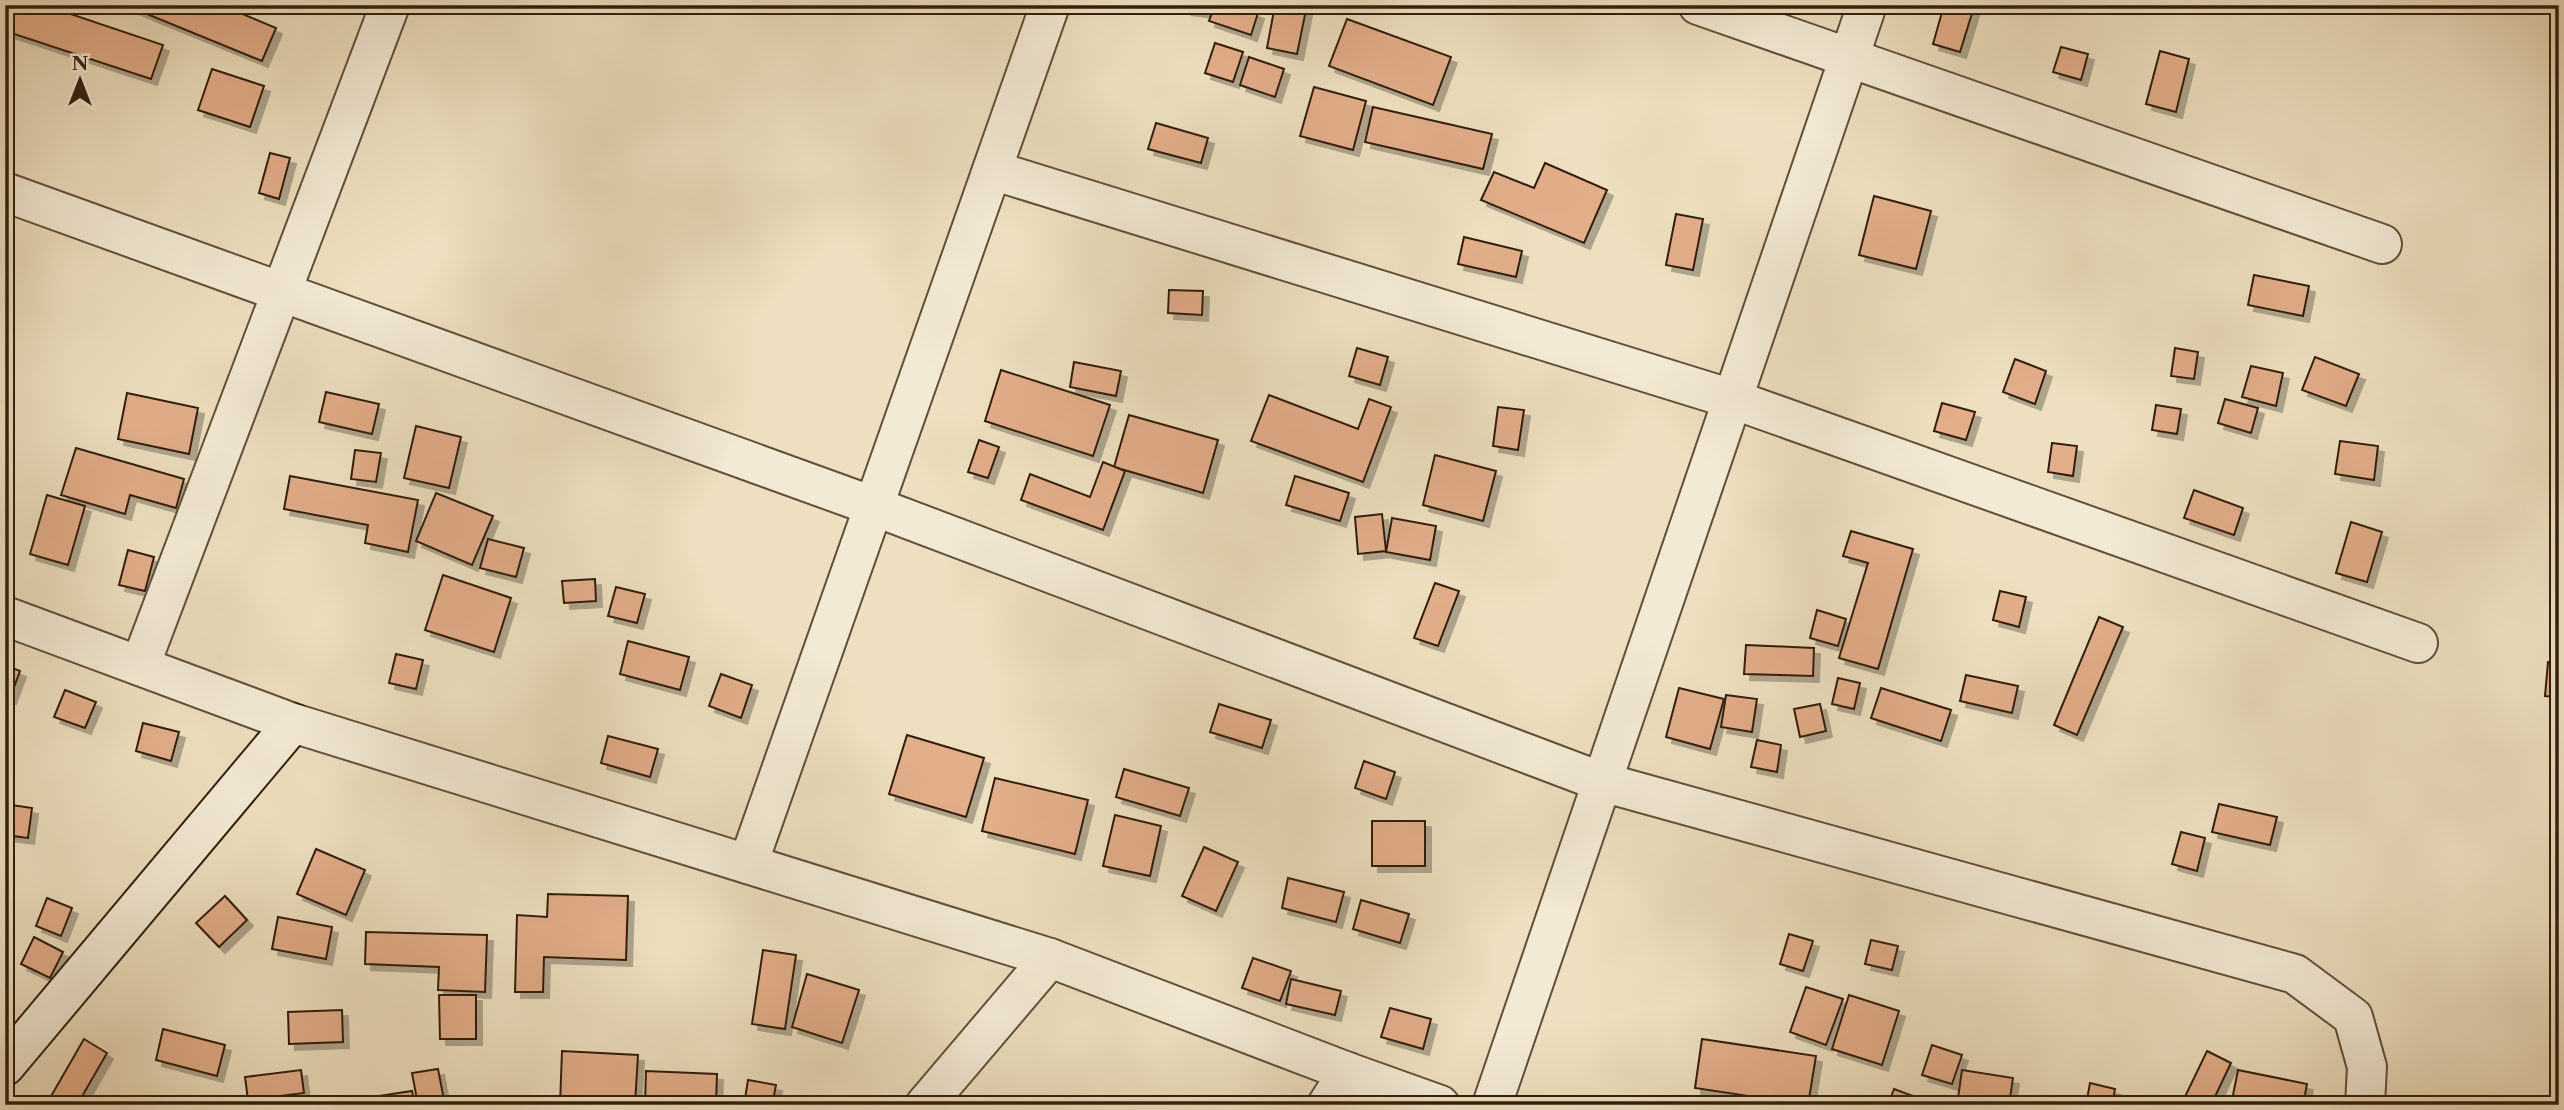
<svg xmlns="http://www.w3.org/2000/svg" width="2564" height="1110" font-family="'Libre Caslon Text',serif">
  <style>
    .building { fill: #e2ad89; stroke: #321f0d; stroke-width: 2; filter: url(#shadow) }
    .lines { fill: none; stroke-linecap: round; stroke-linejoin: round }
    .street-casing { stroke: #614f3a; stroke-width: 42 }
    .secondary-casing { stroke: #321f0d; stroke-width: 42 }
    .street { stroke: #f3ead5; stroke-width: 38 }
    .secondary { stroke: #f3ead5; stroke-width: 38 }
  </style>
  <defs>
    <filter id="shadow"><feDropShadow dx="6" dy="6" stdDeviation="0" flood-color="#0004"/></filter>
  </defs>
  <rect width="100%" height="100%" fill="#eddfbf"/>
  <filter id="stains"><feTurbulence type="fractalNoise" baseFrequency=".00286" numOctaves="4"/><feColorMatrix values="0 0 0 0 .2 0 0 0 0 .09 0 0 0 0 .02 0 0 0 .5 -.17"/></filter>
  <radialGradient id="worn" r=".72"><stop offset=".6" stop-color="#630" stop-opacity="0"/><stop offset="1" stop-color="#630" stop-opacity=".3"/></radialGradient>
  <g class="building">
    <polygon points="5,5 44,5 163,45 151,79 5,31"/>
    <polygon points="125,5 221,5 276,28 262,61"/>
    <polygon points="1185,5 1209,5 1208,12 1185,9"/>
    <polygon points="1215,5 1234,5 1258,13 1251,35 1209,21"/>
    <polygon points="1275,5 1307,5 1297,54 1267,48"/>
    <polygon points="1944,5 1974,7 1960,52 1933,44"/>
    <polygon points="1347,19 1451,57 1433,105 1329,66"/>
    <polygon points="1215,43 1243,52 1233,82 1205,73"/>
    <polygon points="2061,47 2088,54 2081,80 2053,72"/>
    <polygon points="2160,51 2189,59 2176,112 2146,104"/>
    <polygon points="1249,57 1284,69 1275,97 1240,85"/>
    <polygon points="212,69 264,86 250,127 198,110"/>
    <polygon points="1314,87 1366,101 1353,150 1300,136"/>
    <polygon points="1373,107 1492,134 1483,169 1365,142"/>
    <polygon points="1156,123 1208,138 1201,163 1148,149"/>
    <polygon points="270,153 290,158 279,199 259,193"/>
    <polygon points="1545,163 1607,190 1584,243 1481,200 1494,172 1534,188"/>
    <polygon points="1874,196 1931,211 1916,269 1859,255"/>
    <polygon points="1676,214 1703,219 1693,270 1666,265"/>
    <polygon points="1464,237 1522,251 1516,277 1458,264"/>
    <polygon points="2254,275 2309,286 2303,316 2248,305"/>
    <polygon points="1169,290 1203,291 1202,315 1168,313"/>
    <polygon points="1357,348 1388,357 1380,385 1349,376"/>
    <polygon points="2175,348 2198,352 2194,379 2171,376"/>
    <polygon points="2315,357 2359,374 2346,406 2302,390"/>
    <polygon points="2015,359 2046,371 2035,404 2003,392"/>
    <polygon points="1074,362 1121,371 1116,396 1070,387"/>
    <polygon points="2251,366 2283,373 2276,406 2242,397"/>
    <polygon points="1001,370 1110,405 1093,456 985,421"/>
    <polygon points="326,392 379,404 372,434 319,422"/>
    <polygon points="127,393 198,408 189,454 118,439"/>
    <polygon points="1269,395 1358,429 1369,399 1391,407 1363,482 1251,441"/>
    <polygon points="2225,399 2258,408 2251,433 2218,423"/>
    <polygon points="1942,403 1975,412 1966,440 1934,431"/>
    <polygon points="2156,405 2181,409 2177,434 2152,430"/>
    <polygon points="1498,407 1524,410 1518,450 1493,446"/>
    <polygon points="1129,415 1218,440 1203,493 1114,467"/>
    <polygon points="416,426 461,437 449,488 404,478"/>
    <polygon points="979,440 999,447 988,478 968,472"/>
    <polygon points="2340,441 2378,446 2374,480 2335,474"/>
    <polygon points="2052,443 2077,446 2073,476 2048,472"/>
    <polygon points="76,448 184,479 176,508 130,495 125,514 61,495"/>
    <polygon points="355,450 381,453 376,482 351,479"/>
    <polygon points="1435,455 1496,471 1483,521 1423,505"/>
    <polygon points="1103,462 1125,471 1103,530 1021,500 1030,474 1090,497"/>
    <polygon points="290,476 418,500 408,552 365,543 368,525 284,509"/>
    <polygon points="1295,476 1349,493 1340,521 1286,505"/>
    <polygon points="2194,490 2243,508 2234,535 2184,518"/>
    <polygon points="436,493 493,516 472,565 416,541"/>
    <polygon points="47,495 85,506 68,565 30,554"/>
    <polygon points="1382,514 1386,551 1358,554 1355,517"/>
    <polygon points="1392,518 1436,526 1430,560 1386,552"/>
    <polygon points="2351,522 2382,532 2367,582 2336,573"/>
    <polygon points="1851,531 1913,549 1878,669 1839,658 1868,563 1843,556"/>
    <polygon points="488,539 524,548 516,577 480,568"/>
    <polygon points="128,550 154,557 145,591 119,585"/>
    <polygon points="443,575 511,598 494,652 425,630"/>
    <polygon points="595,579 596,601 564,603 562,581"/>
    <polygon points="1435,583 1459,591 1438,646 1414,638"/>
    <polygon points="616,587 645,594 637,623 608,616"/>
    <polygon points="2000,591 2026,597 2019,627 1993,620"/>
    <polygon points="1817,610 1846,619 1838,646 1810,638"/>
    <polygon points="2099,617 2123,627 2077,735 2054,725"/>
    <polygon points="628,641 689,657 680,690 620,674"/>
    <polygon points="1746,645 1814,648 1813,676 1744,674"/>
    <polygon points="396,654 423,660 416,689 389,683"/>
    <polygon points="2548,662 2559,663 2559,697 2545,696"/>
    <polygon points="5,665 20,671 10,698 5,696"/>
    <polygon points="721,674 752,685 741,718 709,706"/>
    <polygon points="1966,675 2018,686 2012,713 1960,701"/>
    <polygon points="1838,678 1860,683 1854,709 1832,704"/>
    <polygon points="1679,688 1724,699 1710,749 1666,737"/>
    <polygon points="1881,688 1951,710 1941,741 1871,718"/>
    <polygon points="65,690 96,702 85,728 54,717"/>
    <polygon points="1726,695 1757,699 1752,732 1721,727"/>
    <polygon points="1219,704 1271,720 1262,748 1210,732"/>
    <polygon points="1820,704 1826,731 1800,737 1794,709"/>
    <polygon points="143,723 179,732 171,761 136,751"/>
    <polygon points="907,735 984,758 966,817 889,794"/>
    <polygon points="608,736 658,749 650,777 601,763"/>
    <polygon points="1757,740 1781,745 1777,772 1751,767"/>
    <polygon points="1364,761 1395,772 1386,799 1355,788"/>
    <polygon points="1124,769 1189,788 1180,816 1116,797"/>
    <polygon points="995,778 1088,800 1075,854 982,831"/>
    <polygon points="5,804 32,808 28,838 5,835"/>
    <polygon points="2219,804 2277,817 2270,845 2212,832"/>
    <polygon points="1115,815 1161,826 1150,876 1103,866"/>
    <rect x="1372" y="821" width="53" height="45"/>
    <polygon points="2181,832 2205,838 2197,871 2172,864"/>
    <polygon points="1204,847 1238,862 1216,911 1182,896"/>
    <polygon points="316,849 365,870 346,915 297,894"/>
    <polygon points="1288,878 1344,892 1336,922 1282,908"/>
    <polygon points="548,894 628,896 626,960 544,957 543,992 515,992 517,915 547,917"/>
    <polygon points="225,896 247,920 219,947 196,923"/>
    <polygon points="47,898 72,908 61,936 36,926"/>
    <polygon points="1361,900 1409,914 1400,943 1353,929"/>
    <polygon points="278,917 332,927 326,959 272,949"/>
    <polygon points="366,932 487,935 485,992 438,990 439,967 365,964"/>
    <polygon points="1789,934 1813,941 1803,971 1780,964"/>
    <polygon points="34,937 63,952 50,978 21,964"/>
    <polygon points="1871,940 1898,946 1892,970 1865,964"/>
    <polygon points="763,950 796,955 785,1029 752,1024"/>
    <polygon points="1253,958 1291,971 1280,1001 1242,988"/>
    <polygon points="807,974 859,990 842,1043 792,1027"/>
    <polygon points="1291,979 1341,991 1335,1015 1286,1004"/>
    <polygon points="1806,987 1843,999 1826,1045 1790,1032"/>
    <polygon points="439,995 476,995 476,1039 440,1039"/>
    <polygon points="1849,995 1899,1011 1882,1065 1832,1049"/>
    <polygon points="1390,1008 1431,1019 1423,1049 1381,1037"/>
    <polygon points="342,1010 343,1042 289,1044 288,1012"/>
    <polygon points="163,1029 225,1045 217,1076 156,1060"/>
    <polygon points="84,1039 107,1053 77,1105 46,1105"/>
    <polygon points="1702,1039 1816,1056 1808,1105 1695,1088"/>
    <polygon points="1932,1045 1962,1055 1952,1084 1922,1075"/>
    <polygon points="562,1051 638,1055 635,1105 560,1105"/>
    <polygon points="2207,1051 2231,1063 2211,1105 2181,1105"/>
    <polygon points="438,1069 445,1105 418,1105 412,1073"/>
    <polygon points="301,1070 304,1093 248,1100 245,1077"/>
    <polygon points="1962,1070 2013,1078 2009,1105 1958,1098"/>
    <polygon points="2238,1070 2307,1084 2303,1105 2231,1105"/>
    <polygon points="646,1071 717,1074 716,1105 645,1105"/>
    <polygon points="748,1080 776,1085 772,1105 744,1105"/>
    <polygon points="2090,1083 2115,1089 2112,1105 2086,1105"/>
    <polygon points="1894,1089 1937,1105 1888,1105"/>
    <polygon points="412,1091 415,1105 327,1105 327,1104"/>
  </g>
  <g class="lines">
    <g class="street-casing">
      <g id="street">
        <polyline points="1698,5 2382,244"/>
        <polyline points="992,170 1732,399 2418,643"/>
        <polyline points="5,192 873,506 1602,782 2295,974 2353,1017 2367,1067 2365,1105"/>
        <polyline points="5,616 293,723 1050,958 1348,1072 1440,1105"/>
        <polyline points="140,666 390,5"/>
        <polyline points="748,864 1050,5"/>
        <polyline points="925,1105 1050,958"/>
        <polyline points="1327,1105 1348,1072"/>
        <polyline points="1492,1105 1867,5"/>
      </g>
    </g>
    <g class="secondary-casing">
      <polyline id="secondary" points="5,1066 293,723"/>
    </g>
    <use href="#street" class="street"/>
    <use href="#secondary" class="secondary"/>
  </g>
  <rect width="2564" height="1110" fill="none" stroke="#eddfbf" stroke-width="28"/>
  <rect x="7" y="7" width="2550" height="1096" fill="none" stroke="#321f0d" stroke-width="3.5"/>
  <rect x="14" y="14" width="2536" height="1082" fill="none" stroke="#321f0d" stroke-width="2"/>
  <g transform="translate(80 80)" stroke="#f3ead5" stroke-width="5" paint-order="stroke">
  <path d="M0-5L12 26L0 18L-12 26Z" fill="#321f0d"/>
  <text y="-10" font-size="19" font-weight="bold" text-anchor="middle" fill="#321f0d">N</text>
  </g>
  <rect width="100%" height="100%" filter="url(#stains)"/>
  <rect width="100%" height="100%" fill="url(#worn)"/>
</svg>
